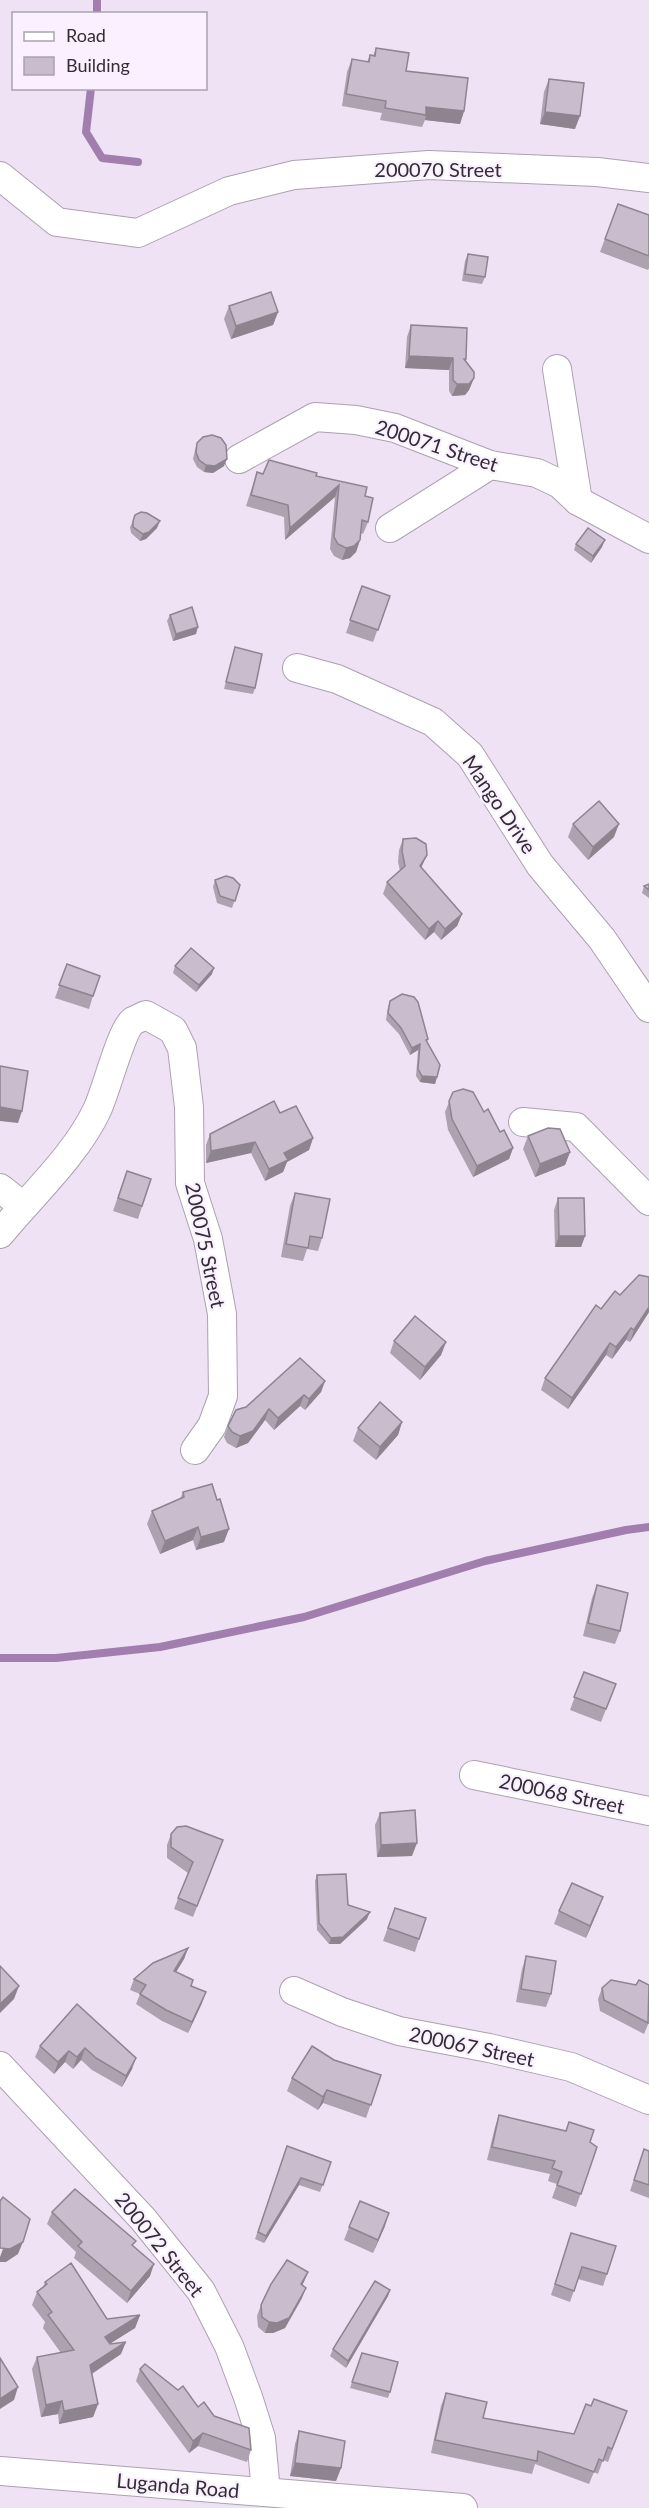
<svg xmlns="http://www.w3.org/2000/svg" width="649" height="2508" font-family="Lato,sans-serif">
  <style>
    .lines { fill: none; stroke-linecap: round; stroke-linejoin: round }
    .stream { stroke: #a27eaf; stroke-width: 8 }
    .minor-casing { stroke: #aca0b1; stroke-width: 30 }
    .minor { stroke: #fff; stroke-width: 28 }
    .wall { fill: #ada2b0 }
    .shaded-wall { fill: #8d8490 }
    .building { fill: #c9bccd; stroke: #8d8490; stroke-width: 1.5 }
    .labels { text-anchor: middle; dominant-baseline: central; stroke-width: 4.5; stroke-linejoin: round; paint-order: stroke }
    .street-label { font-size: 20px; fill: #322d34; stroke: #fbf0ff }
  </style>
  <rect width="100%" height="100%" fill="#efe2f4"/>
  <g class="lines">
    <g class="stream">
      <polyline points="97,14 97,0"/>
      <polyline points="91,88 86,132 102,158 138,162"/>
      <polyline points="0,1658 56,1658 160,1647 304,1617 485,1561 626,1530 649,1527"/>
    </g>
    <g class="minor-casing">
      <g id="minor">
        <polyline points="0,176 57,222 138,233 229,191 294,175 429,165 597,172 649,178"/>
        <polyline points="557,369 578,501"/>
        <polyline points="239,459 315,417 356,420 395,428 490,465 537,473 560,484 578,501 649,539"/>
        <polyline points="390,528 490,465"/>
        <polyline points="297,668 337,679 433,722 470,755 540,865 602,939 649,1008"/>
        <polyline points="523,1122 576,1127 649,1201"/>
        <polyline points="0,1188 23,1206"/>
        <path d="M0 1234C31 1196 76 1155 97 1110 106 1092 121 1030 133 1021 137 1019 142 1017 146 1015L173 1030 182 1048 189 1107 190 1183 208 1239 222 1314 223 1396 212 1426 195 1450"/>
        <polyline points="474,1775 649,1811"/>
        <polyline points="294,1991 342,2012 399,2031 489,2048 571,2067 649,2100"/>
        <polyline points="0,2066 143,2219 201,2291 229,2346 248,2397 261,2438 266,2492"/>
        <polyline points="0,2471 463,2508"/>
      </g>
    </g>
    <use href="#minor" class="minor"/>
  </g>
  <g class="wall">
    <polygon points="376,48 406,71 464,111 460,124 425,120 422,127 380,120 382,113 342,106 347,72 352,59 367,62 370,55 373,56"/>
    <polygon points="549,79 575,129 540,124 544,92"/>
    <polygon points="618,204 649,215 649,268 648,270 600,252"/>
    <polygon points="468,254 485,277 482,284 462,281 465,261"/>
    <polygon points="229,306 278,312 273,325 231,339 224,319"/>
    <polygon points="411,325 465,360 474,378 469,390 465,395 452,396 449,391 449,370 405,368 407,337"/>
    <polygon points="197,443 224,466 213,473 204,472 197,467 193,459 195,450"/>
    <polygon points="257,472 263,474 316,476 365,496 368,522 363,534 361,533 360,540 356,552 350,558 342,560 334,556 330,549 335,497 285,540 284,517 246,506"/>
    <polygon points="133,521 157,528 146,539 140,541 131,533 130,527"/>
    <polygon points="576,544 602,547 591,563 574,550"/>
    <polygon points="362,586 390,596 373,642 346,633"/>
    <polygon points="170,615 196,634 173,641 167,621"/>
    <polygon points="235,647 255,688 253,694 224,689"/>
    <polygon points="573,824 614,837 588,860 568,837"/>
    <polygon points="403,839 422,866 421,868 462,914 457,926 441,940 434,932 425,940 383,894 387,882 400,871 398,862 399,850"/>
    <polygon points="215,880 240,885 232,908 217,903 213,887"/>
    <polygon points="649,884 649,898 642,893 644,886"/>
    <polygon points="67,964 93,996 89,1009 55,998"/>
    <polygon points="175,966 212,974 196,992 173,973"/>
    <polygon points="390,1001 428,1039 427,1042 437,1077 435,1084 420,1082 416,1076 418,1050 410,1055 399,1034 386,1020 388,1007"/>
    <polygon points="453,1092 500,1132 513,1148 509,1159 473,1177 448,1130 445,1112"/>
    <polygon points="280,1113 313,1138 309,1150 287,1162 283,1172 265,1181 251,1153 206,1163 206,1145 210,1134"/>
    <polygon points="528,1136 570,1152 565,1165 535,1177 523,1149"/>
    <polygon points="127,1171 151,1179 138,1219 113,1211"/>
    <polygon points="295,1193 322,1238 318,1251 307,1249 303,1261 281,1257 290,1206"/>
    <polygon points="558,1198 585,1236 581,1247 555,1247 554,1210"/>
    <polygon points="649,1277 649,1312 630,1342 626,1340 612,1359 606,1355 568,1409 541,1390 545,1378 601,1309 620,1295"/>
    <polygon points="394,1341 446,1342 441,1355 420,1380 390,1353"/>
    <polygon points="325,1381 321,1392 305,1410 300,1406 274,1430 265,1420 248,1443 236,1448 227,1443 224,1437 228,1426 246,1407"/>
    <polygon points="402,1422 398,1435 376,1460 353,1441 358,1428"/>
    <polygon points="183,1492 217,1500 224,1542 196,1550 193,1540 160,1554 147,1524 152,1511 180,1499"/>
    <polygon points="597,1585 620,1631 615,1644 583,1636 592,1598"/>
    <polygon points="584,1672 616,1684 601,1722 570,1710"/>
    <polygon points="380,1813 412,1856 377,1857 375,1825"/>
    <polygon points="171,1834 223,1840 193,1917 174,1909 188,1873 167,1858 167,1845"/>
    <polygon points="317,1875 348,1905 367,1919 340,1944 329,1944 317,1930 315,1881"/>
    <polygon points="395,1908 419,1939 415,1952 383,1941"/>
    <polygon points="598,1910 586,1938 554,1924 559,1911"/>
    <polygon points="188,1948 184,1959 176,1972 191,1986 202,2003 188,2033 162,2021 136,2004 140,1994 130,1990 134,1979"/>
    <polygon points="526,1956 551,1994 546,2007 516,2002 522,1969"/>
    <polygon points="602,1988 649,2022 644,2034 600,2011 598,1999"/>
    <polygon points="77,2004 132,2069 122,2087 92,2070 81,2060 73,2069 65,2062 54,2074 35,2057 40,2046"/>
    <polygon points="334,2060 381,2075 366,2118 323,2103 318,2110 287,2091 292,2078"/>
    <polygon points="499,2115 590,2142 597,2147 576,2207 552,2198 557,2184 548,2181 550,2174 487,2160 495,2127"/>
    <polygon points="287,2146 331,2162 320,2192 299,2185 264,2243 255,2239"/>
    <polygon points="644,2149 649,2151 649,2198 630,2191"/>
    <polygon points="52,2212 134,2246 150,2276 127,2303 74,2258 76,2252 47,2224"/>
    <polygon points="385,2226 373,2253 344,2240 349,2227"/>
    <polygon points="571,2233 607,2274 603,2286 578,2279 570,2302 551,2295"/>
    <polygon points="308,2272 302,2285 302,2298 285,2328 273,2333 265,2333 258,2327 257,2316 261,2305"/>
    <polygon points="45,2282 107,2319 140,2315 135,2328 109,2344 121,2354 92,2374 98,2404 93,2417 59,2424 58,2414 41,2417 32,2369 37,2357 61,2353 43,2328 45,2322 32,2305 37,2292 43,2287"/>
    <polygon points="390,2290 388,2296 346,2368 330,2356 333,2349"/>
    <polygon points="362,2353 390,2392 388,2398 350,2388"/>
    <polygon points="140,2369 198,2407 214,2416 251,2450 247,2462 198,2446 189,2453 136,2381"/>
    <polygon points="446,2393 483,2418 574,2434 591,2406 627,2411 608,2462 603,2460 598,2474 594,2472 589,2484 535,2464 532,2474 431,2453 441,2406"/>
    <polygon points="299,2431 341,2468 336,2481 290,2476 295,2444"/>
  </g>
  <g class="shaded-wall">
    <polygon points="426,107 464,111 460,124 425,120 426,115"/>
    <polygon points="545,112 580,116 575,129 540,124"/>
    <polygon points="278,312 273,325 231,339 236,326"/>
    <polygon points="409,356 453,358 449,370 405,368"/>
    <polygon points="474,378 469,390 465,395 452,396 457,384"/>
    <polygon points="227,459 224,466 213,473 204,472 206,465"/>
    <polygon points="339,485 335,497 285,540 290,528"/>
    <polygon points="160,521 157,528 146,539 140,541 143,534"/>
    <polygon points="360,540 356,552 350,558 342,560 346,548"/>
    <polygon points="605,540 602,547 591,563 593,556"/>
    <polygon points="198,627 196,634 173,641 176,634"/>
    <polygon points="619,824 614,837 588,860 593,847"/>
    <polygon points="427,855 422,866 415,878 420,866"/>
    <polygon points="462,914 457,926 441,940 445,929"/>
    <polygon points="438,921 434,932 425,940 429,929"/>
    <polygon points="214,968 212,974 196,992 199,985"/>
    <polygon points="420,1044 418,1050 410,1055 412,1048"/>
    <polygon points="422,1076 437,1077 435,1084 420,1082"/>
    <polygon points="0,1107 22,1111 18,1123 0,1121"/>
    <polygon points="313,1138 309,1150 287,1162 283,1172 265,1181 269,1169 284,1153"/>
    <polygon points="255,1142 251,1153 206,1163 211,1151"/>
    <polygon points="513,1148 509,1159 473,1177 477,1166"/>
    <polygon points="570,1152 565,1165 535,1177 540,1164"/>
    <polygon points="559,1236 585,1236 581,1247 555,1247"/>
    <polygon points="649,1307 649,1312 630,1342 634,1330"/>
    <polygon points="631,1328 626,1340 612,1359 616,1347"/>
    <polygon points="446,1342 441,1355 420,1380 425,1367"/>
    <polygon points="610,1343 606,1355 568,1409 572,1398"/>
    <polygon points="325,1381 321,1392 305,1410 309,1399"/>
    <polygon points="304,1395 300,1406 274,1430 278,1418"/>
    <polygon points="269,1409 265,1420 248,1443 236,1448 240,1436"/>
    <polygon points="402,1422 398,1435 376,1460 380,1447"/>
    <polygon points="198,1527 193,1540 160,1554 165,1541"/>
    <polygon points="229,1529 224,1542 196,1550 201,1537"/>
    <polygon points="417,1843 412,1856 377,1857 381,1845"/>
    <polygon points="603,1897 598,1910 586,1938 590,1926"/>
    <polygon points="370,1912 367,1919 340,1944 329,1944 331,1938"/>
    <polygon points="188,1948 184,1959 170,1982 174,1971"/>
    <polygon points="19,1986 14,1999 0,2013 0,2004"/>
    <polygon points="206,1992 202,2003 188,2033 192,2022"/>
    <polygon points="85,2048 81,2060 73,2069 77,2057"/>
    <polygon points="69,2051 65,2062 54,2074 58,2062"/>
    <polygon points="136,2058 132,2069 122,2087 126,2076"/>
    <polygon points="327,2090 323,2103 318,2110 323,2097"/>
    <polygon points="301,2178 299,2185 264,2243 266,2236"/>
    <polygon points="389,2213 385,2226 373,2253 378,2240"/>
    <polygon points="23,2242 18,2254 6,2262 0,2262 0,2257 3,2249"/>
    <polygon points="154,2264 150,2276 127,2303 131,2291"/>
    <polygon points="308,2272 304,2282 297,2295 301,2284"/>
    <polygon points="306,2288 302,2298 285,2328 273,2333 265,2333 269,2322"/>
    <polygon points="390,2290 388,2296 346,2368 348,2361"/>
    <polygon points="140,2315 135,2328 100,2350 105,2337"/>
    <polygon points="126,2342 121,2354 85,2378 90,2365"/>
    <polygon points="18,2387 14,2400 0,2409 0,2399"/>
    <polygon points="62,2401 58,2414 41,2417 46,2405"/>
    <polygon points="98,2404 93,2417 59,2424 64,2411"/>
    <polygon points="203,2433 198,2446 189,2453 193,2441"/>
    <polygon points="295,2463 341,2468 336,2481 290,2476"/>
  </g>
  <g class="building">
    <polygon points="376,48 409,53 406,71 468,78 464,111 426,107 426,115 385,108 386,101 346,94 352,59 369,62 370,55 375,56"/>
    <polygon points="549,79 584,83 580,116 545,112"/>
    <polygon points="618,204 649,215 649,256 605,239"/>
    <polygon points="468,254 488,257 485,277 465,274"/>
    <polygon points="271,292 278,312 236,326 229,306"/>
    <polygon points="411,325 467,328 466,359 464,359 474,372 474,378 469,384 457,384 453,380 453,358 409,356"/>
    <polygon points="212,435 221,438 226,445 227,459 215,466 206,465 199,460 196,452 197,443 203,437"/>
    <polygon points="269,460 317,473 316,476 367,487 365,496 373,498 368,522 362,520 360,540 354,546 346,548 338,544 334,537 339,485 290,528 288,505 251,495 257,472 263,474"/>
    <polygon points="141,512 147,513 160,521 149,532 143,534 133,527 133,521 135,515"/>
    <polygon points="588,528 605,540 593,556 576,544"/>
    <polygon points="362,586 390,596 378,630 350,620"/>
    <polygon points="192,607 198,627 176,634 170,615"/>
    <polygon points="235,647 262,654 255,688 226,682"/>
    <polygon points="599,801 619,824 593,847 573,824"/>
    <polygon points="416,838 426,844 427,855 420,866 462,914 445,929 438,921 429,929 387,882 405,866 402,851 403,839"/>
    <polygon points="226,876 233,878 240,885 235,901 220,896 215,880"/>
    <polygon points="649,884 649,890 644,886"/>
    <polygon points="191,948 214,968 199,985 175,966"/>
    <polygon points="67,964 100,976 93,996 59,985"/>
    <polygon points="402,994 414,997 418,1002 428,1039 426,1040 440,1065 437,1077 422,1076 418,1069 420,1044 412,1048 401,1028 388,1013 390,1001"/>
    <polygon points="0,1066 28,1071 22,1111 0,1107"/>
    <polygon points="463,1089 473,1092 484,1112 488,1109 500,1132 504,1130 513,1148 477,1166 452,1119 449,1101 453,1092"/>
    <polygon points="274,1101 280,1113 296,1106 313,1138 284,1153 288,1160 269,1169 255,1142 211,1151 210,1134"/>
    <polygon points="548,1128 560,1129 570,1152 540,1164 528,1136"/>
    <polygon points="127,1171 151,1179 142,1206 118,1198"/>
    <polygon points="295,1193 330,1199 322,1238 310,1236 308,1248 286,1244"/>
    <polygon points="558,1198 584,1198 585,1236 559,1236"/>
    <polygon points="639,1275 649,1277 649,1307 634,1330 631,1328 616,1347 610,1343 572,1398 545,1378 596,1305 601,1309 615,1291 620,1295"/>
    <polygon points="415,1316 446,1342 425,1367 394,1341"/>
    <polygon points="300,1358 325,1381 309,1399 304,1395 278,1418 269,1409 253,1431 240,1436 232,1432 228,1426 236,1410 246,1407"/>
    <polygon points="380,1402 402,1422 380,1447 358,1428"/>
    <polygon points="212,1484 217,1500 220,1499 229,1529 201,1537 198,1527 165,1541 152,1511 184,1497 183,1492"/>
    <polygon points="597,1585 628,1593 620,1631 588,1623"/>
    <polygon points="584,1672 616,1684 606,1709 574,1697"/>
    <polygon points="415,1810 417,1843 381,1845 380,1813"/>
    <polygon points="186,1826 223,1840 197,1906 178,1898 193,1862 171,1847 171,1834 177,1827"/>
    <polygon points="346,1874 348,1905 370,1912 343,1937 331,1938 319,1923 317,1875"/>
    <polygon points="572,1883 603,1897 590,1926 559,1911"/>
    <polygon points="395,1908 426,1918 419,1939 388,1928"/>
    <polygon points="188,1948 174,1971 193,1980 191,1986 206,1992 192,2022 166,2010 140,1994 146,1985 134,1979 153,1963"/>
    <polygon points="526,1956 556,1961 551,1994 521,1989"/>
    <polygon points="0,1966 19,1986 0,2004"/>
    <polygon points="611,1980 636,1985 639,1980 649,1985 648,2023 604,2000 602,1988"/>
    <polygon points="77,2004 136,2058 126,2076 96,2058 85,2048 77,2057 69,2051 58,2062 40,2046"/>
    <polygon points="312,2046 334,2060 381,2075 371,2105 327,2090 323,2097 292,2078"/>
    <polygon points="499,2115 566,2131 569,2122 594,2130 590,2142 597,2147 581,2194 557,2185 562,2172 552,2168 555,2161 492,2147"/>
    <polygon points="287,2146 331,2162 323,2185 301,2178 266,2236 258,2232"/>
    <polygon points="644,2149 649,2151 649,2185 634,2180"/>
    <polygon points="75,2189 136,2241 132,2245 154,2264 131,2291 78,2246 82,2242 52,2212"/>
    <polygon points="3,2197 30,2219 23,2242 10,2249 0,2248 0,2201"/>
    <polygon points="360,2201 389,2213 378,2240 349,2227"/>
    <polygon points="571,2233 616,2246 607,2274 582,2267 574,2291 555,2284"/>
    <polygon points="287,2260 308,2272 301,2284 306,2288 289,2318 277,2323 269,2322 262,2317 261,2305 271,2284"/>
    <polygon points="71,2263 107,2319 140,2315 105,2337 110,2344 126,2342 90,2365 98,2404 64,2411 62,2401 46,2405 37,2357 74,2350 48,2315 52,2312 37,2292 47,2284 45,2282"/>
    <polygon points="375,2281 390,2290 348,2361 333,2349"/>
    <polygon points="362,2353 398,2362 390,2392 352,2382"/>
    <polygon points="0,2358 18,2387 0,2399"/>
    <polygon points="145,2364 178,2390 183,2386 198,2407 204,2402 214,2416 249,2428 251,2450 203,2433 193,2441 140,2369"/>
    <polygon points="446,2393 487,2402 483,2418 574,2434 586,2404 591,2406 594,2399 627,2411 612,2449 608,2447 603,2461 599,2459 594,2472 538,2451 537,2461 435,2440"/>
    <polygon points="299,2431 345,2441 341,2468 295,2463"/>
  </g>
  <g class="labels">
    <g class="street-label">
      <text x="438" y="169">200070 Street</text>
      <text transform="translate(437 445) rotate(18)">200071 Street</text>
      <text transform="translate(500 804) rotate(56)">Mango Drive</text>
      <text transform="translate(206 1245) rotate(78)">200075 Street</text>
      <text transform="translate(562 1793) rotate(12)">200068 Street</text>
      <text transform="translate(472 2046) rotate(12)">200067 Street</text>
      <text transform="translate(160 2244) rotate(51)">200072 Street</text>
      <text transform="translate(178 2485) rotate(5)">Luganda Road</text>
    </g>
  </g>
  <rect x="12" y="12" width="195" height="78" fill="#fbf0ff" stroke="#aba2ae" stroke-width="1.5"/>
  <rect x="24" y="32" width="30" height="9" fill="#ffffff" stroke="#aba2ae" stroke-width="1.5"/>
  <text x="66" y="42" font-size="18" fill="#322d34">Road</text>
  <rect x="24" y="57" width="30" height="18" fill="#c9bccd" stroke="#aba2ae" stroke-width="1.5"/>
  <text x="66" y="72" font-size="18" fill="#322d34">Building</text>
</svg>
